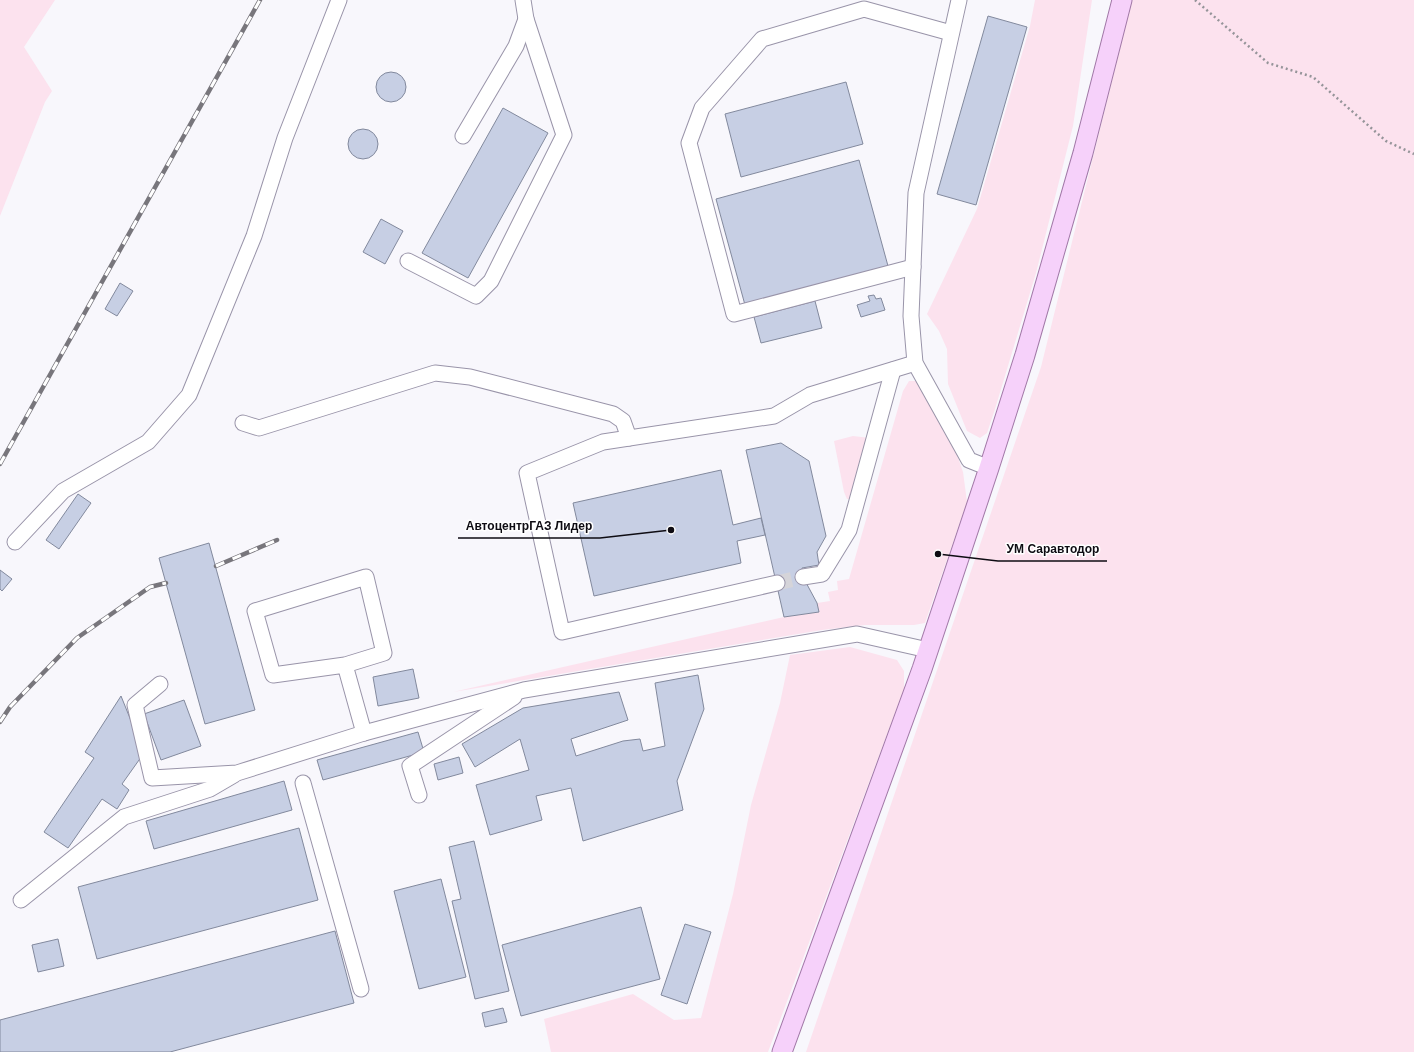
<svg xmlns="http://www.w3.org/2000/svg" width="1414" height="1052" font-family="'Work Sans',sans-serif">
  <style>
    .green { fill: #fce2ee }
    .building { fill: #c7cfe4; stroke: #82899d }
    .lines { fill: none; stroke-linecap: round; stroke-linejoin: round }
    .minor-tunnel { stroke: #d5d4d9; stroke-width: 15; stroke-dasharray: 15 8; stroke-linecap: butt }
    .minor-casing { stroke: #9994a9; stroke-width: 17 }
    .major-casing { stroke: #a178a7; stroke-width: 21 }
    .path { stroke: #959499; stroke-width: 2.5; stroke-dasharray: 2 3; stroke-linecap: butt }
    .minor { stroke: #fff; stroke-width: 15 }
    .major { stroke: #f6d1fa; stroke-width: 19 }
    .rail-casing { stroke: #78767c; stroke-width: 4.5 }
    .rail { stroke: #fff; stroke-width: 3; stroke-dasharray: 9; stroke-linecap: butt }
    .leader { fill: none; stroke: #0e0c13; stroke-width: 1.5 }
    .callout-dot { fill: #0e0c13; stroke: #fff; stroke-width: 1.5 }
    .callout-label { font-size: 12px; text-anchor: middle; font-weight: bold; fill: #0e0c13; stroke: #fff; stroke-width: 3; stroke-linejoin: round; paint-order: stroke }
  </style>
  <rect width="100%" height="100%" fill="#f8f7fc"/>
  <g class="green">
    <polygon points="0,0 55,0 24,47 52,91 45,102 0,216"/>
    <polygon points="1035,0 1092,0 1073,126 1036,273 995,409 987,433 980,438 967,431 948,384 947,349 939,331 927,314 977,209 1030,26"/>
    <polygon points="1132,0 1414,0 1414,1052 806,1052 1041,367"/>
    <polygon points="909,381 921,381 938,400 963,472 967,502 925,623 914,625 865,625 822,630 453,692 784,617 818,612 817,603 830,601 828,592 838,590 837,581 849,579 903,391"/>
    <polygon points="853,436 870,438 852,499 847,499 844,492 834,441"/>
    <polygon points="850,647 897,660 904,671 904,689 768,1052 551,1052 544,1019 633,994 674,1020 701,1018 733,894 751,805 780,703 790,655"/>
  </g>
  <g class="building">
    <polygon points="988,16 1027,27 976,205 937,194"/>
    <circle cx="391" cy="87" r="15"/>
    <polygon points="846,82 863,144 741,177 725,114"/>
    <polygon points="503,108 548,133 468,278 422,253"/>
    <circle cx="363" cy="144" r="15"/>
    <polygon points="859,160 888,266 745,305 716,199"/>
    <polygon points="381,219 403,231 385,264 363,252"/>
    <polygon points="120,283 133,291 117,316 105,309"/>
    <polygon points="874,295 876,299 881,298 885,310 861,317 857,305 870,301 868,296"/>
    <polygon points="815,301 822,328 761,343 754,317"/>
    <polygon points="781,443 809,461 826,536 817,552 819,565 802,568 803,577 817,603 819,612 784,617 746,450"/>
    <polygon points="721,470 733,525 761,518 765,535 737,541 741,563 594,596 573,503"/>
    <polygon points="78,494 91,503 59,549 46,540"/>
    <polygon points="209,543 255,710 205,724 159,558"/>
    <polygon points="0,570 12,579 2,591 0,589"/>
    <polygon points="413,669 419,698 378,706 373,677"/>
    <polygon points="698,675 704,709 677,781 683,810 583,841 571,788 536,796 542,820 490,835 476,785 529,770 520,739 475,767 462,744 523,708 619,692 628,720 571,739 576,756 623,741 640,739 643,751 665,746 655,683"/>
    <polygon points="121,696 144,753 122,784 129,790 117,809 102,799 68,848 44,832 94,758 85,752"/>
    <polygon points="184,700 201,746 161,760 144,714"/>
    <polygon points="418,732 424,752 323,780 317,760"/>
    <polygon points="459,757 463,773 438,780 434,764"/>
    <polygon points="284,781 292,810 154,849 146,821"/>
    <polygon points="299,828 318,900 97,959 78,887"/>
    <polygon points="474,841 509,991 475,999 452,901 461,899 449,847"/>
    <polygon points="441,879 466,977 419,989 394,891"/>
    <polygon points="641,907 660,979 521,1016 502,945"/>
    <polygon points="685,924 711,932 687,1004 661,995"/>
    <polygon points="335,931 354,1003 170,1052 0,1052 0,1020"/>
    <polygon points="58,939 64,966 38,972 32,945"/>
    <polygon points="503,1008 507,1022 485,1027 482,1013"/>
  </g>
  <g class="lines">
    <polyline class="minor-tunnel" points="777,583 803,577"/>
    <g class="minor-casing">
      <g id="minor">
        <polyline points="959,0 916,193 911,316 915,363 969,460 989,468"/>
        <polyline points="463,136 516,46 526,19"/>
        <polyline points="408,261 476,296 491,281 564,135 526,19 523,0"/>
        <polyline points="913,267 734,314 689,143 702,108 762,39 864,9 951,33"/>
        <polyline points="243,423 259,428 435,373 470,377 613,414 623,421 629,438"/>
        <polyline points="15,542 63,491 148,442 189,395 254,236 285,138 339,0"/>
        <polyline points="803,577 822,574 849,530 893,370"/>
        <polyline points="777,583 562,632 527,473 603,442 774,416 810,395 915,363"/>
        <polyline points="345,665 384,653 366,577 255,611 273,675 345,665 364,733"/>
        <polyline points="160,684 135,705 152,778 237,773 364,733 524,690 857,634 928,650"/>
        <polyline points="303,783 361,989"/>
        <polyline points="419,795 410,766 514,697"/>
        <polyline points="21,900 124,817 210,789 234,775"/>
      </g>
    </g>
    <g class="major-casing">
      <polyline id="major" points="782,1052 922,669 989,468 1025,355 1083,153 1122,0"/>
    </g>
    <polyline class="path" points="1195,0 1268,63 1313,77 1386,141 1414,154"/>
    <use href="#minor" class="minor"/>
    <use href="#major" class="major"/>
    <g class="rail-casing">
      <g id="rail">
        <polyline points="0,464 260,0"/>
        <polyline points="216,566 277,540"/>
        <polyline points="0,722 10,707 77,638 150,587 166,583"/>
      </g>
    </g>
    <use href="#rail" class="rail"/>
  </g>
  <path class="leader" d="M671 530L600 538H458M938 554L998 561H1107"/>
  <g class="callout-dot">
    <circle cx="671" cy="530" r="4"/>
    <circle cx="938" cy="554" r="4"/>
  </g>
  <g class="callout-label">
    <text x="529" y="530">АвтоцентрГАЗ Лидер</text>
    <text x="1053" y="553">УМ Саравтодор</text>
  </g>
</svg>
